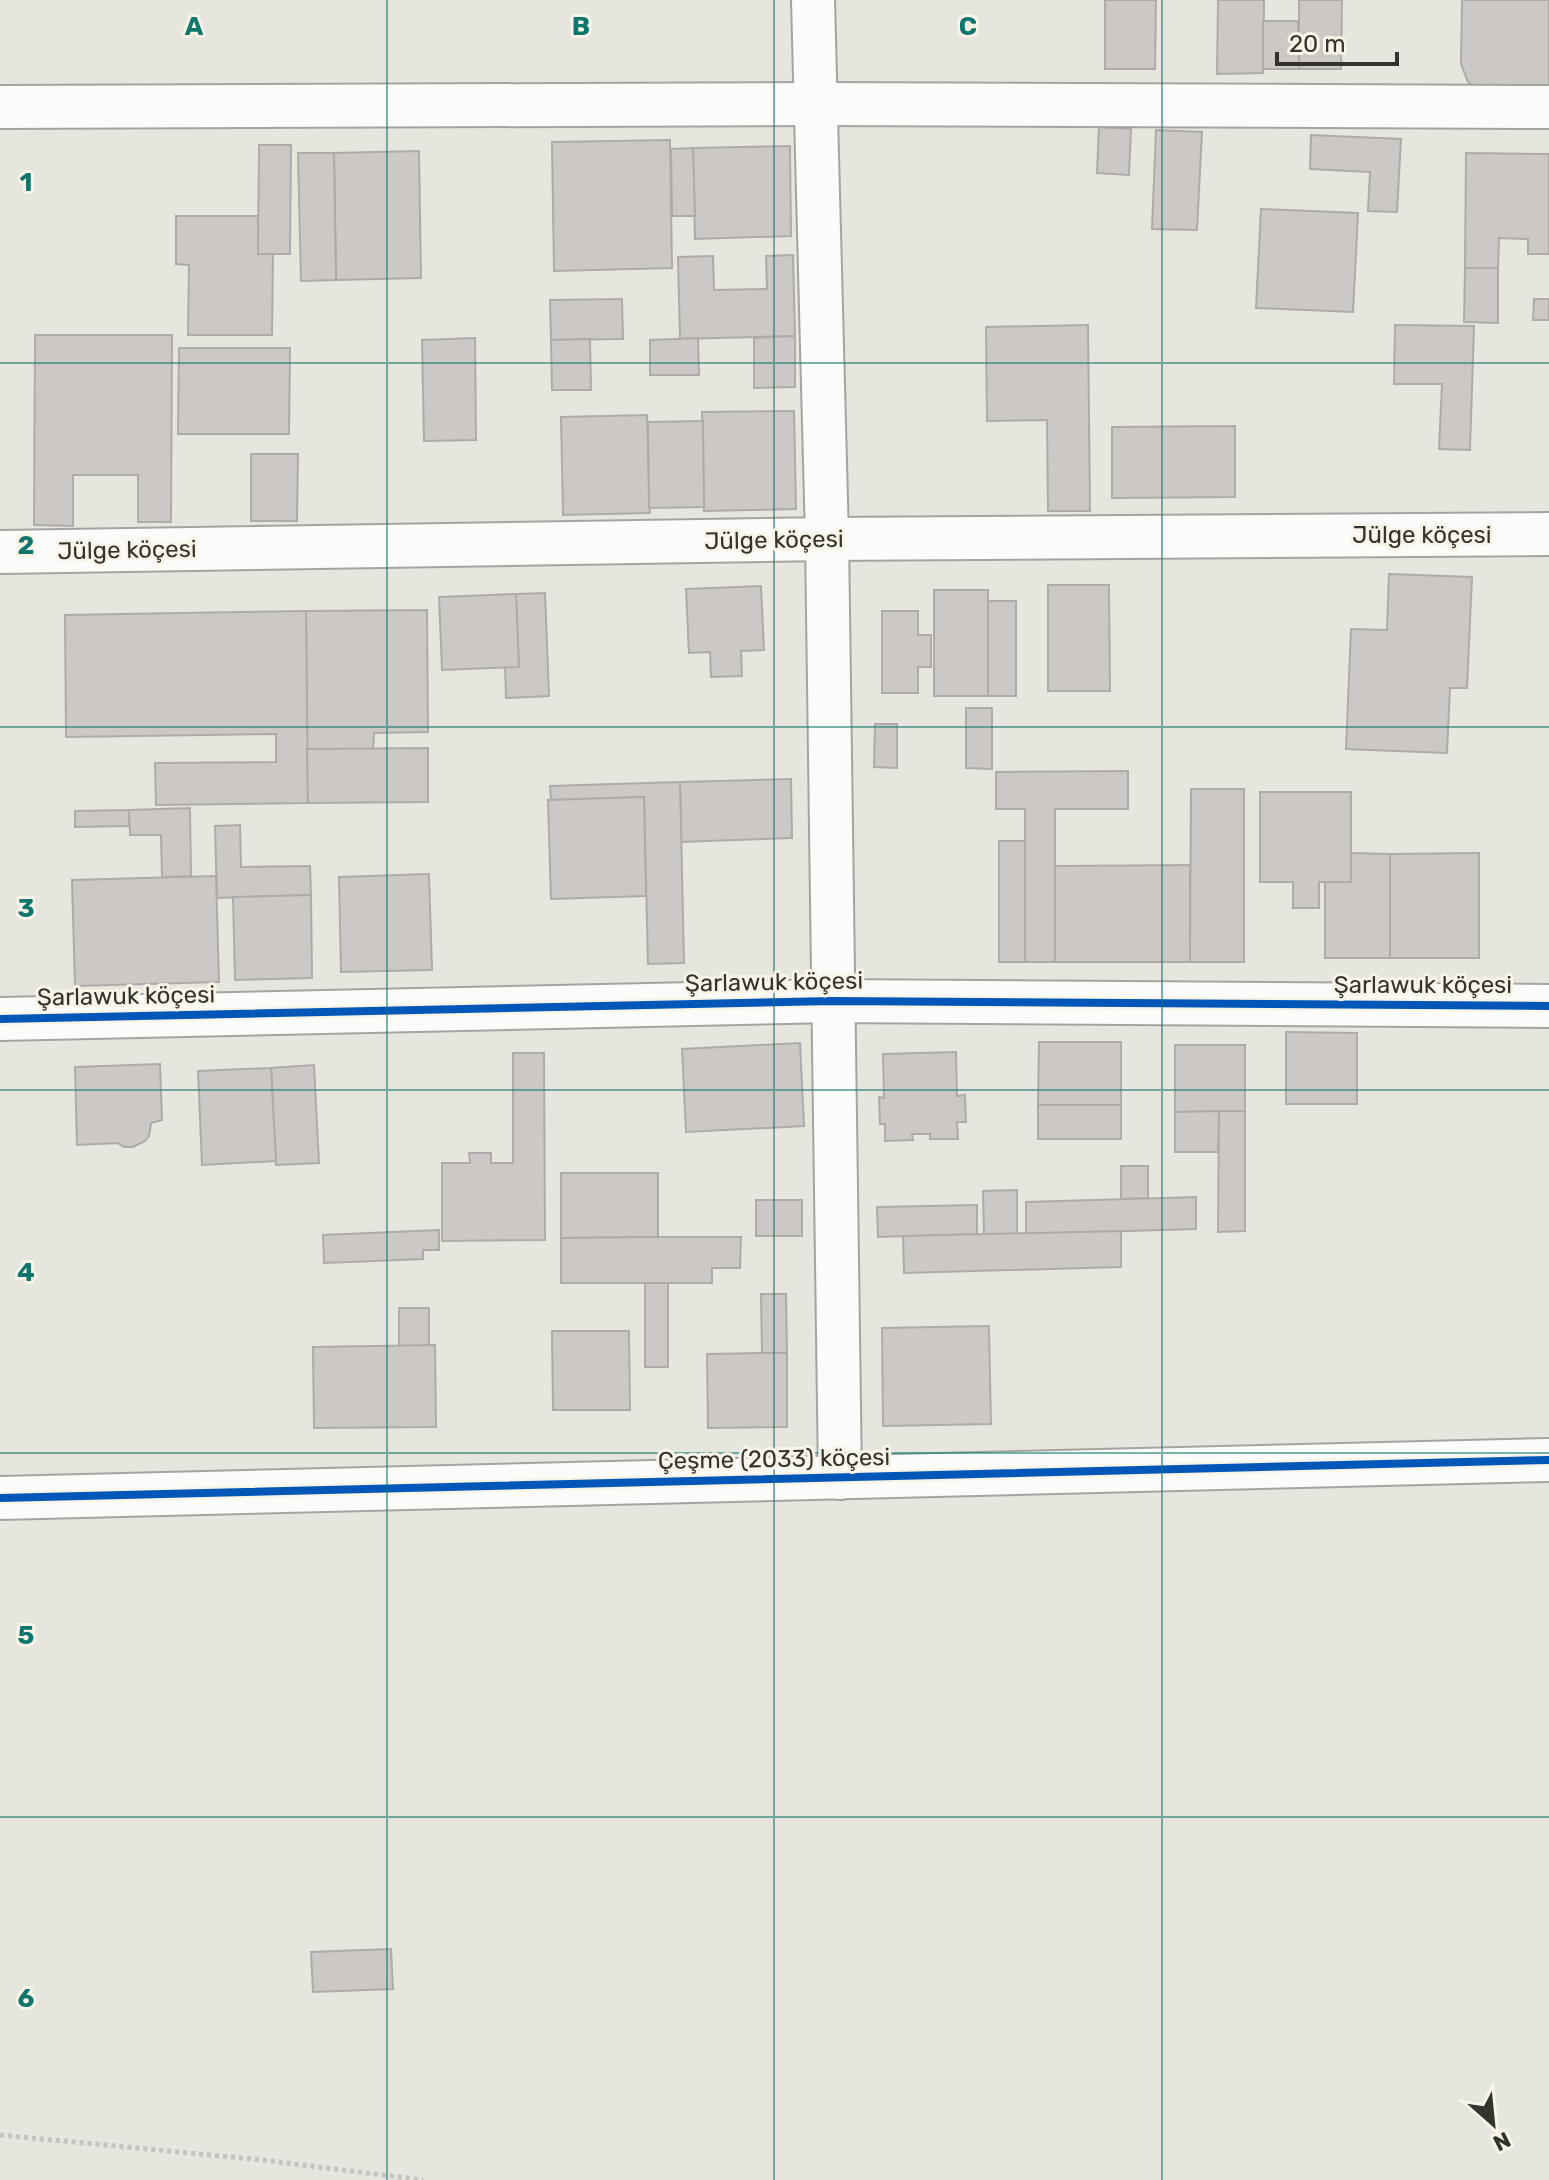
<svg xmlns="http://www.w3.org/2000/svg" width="1549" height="2180" font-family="Rubik,sans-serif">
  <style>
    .building { fill: #cbc8c6; stroke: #aeaba9; stroke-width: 2 }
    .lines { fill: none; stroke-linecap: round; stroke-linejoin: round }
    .minor-casing { stroke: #a5a49f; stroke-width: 46 }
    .path { stroke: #c5c4c2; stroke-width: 5; stroke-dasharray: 4 4; stroke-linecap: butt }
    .minor { stroke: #fbfbfa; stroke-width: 42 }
    .cycleway-casing { stroke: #f8f5e8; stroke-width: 13 }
    .cycleway { stroke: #0057b8; stroke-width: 8 }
    .grid { fill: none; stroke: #0f766e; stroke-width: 2; stroke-opacity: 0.55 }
    .labels { text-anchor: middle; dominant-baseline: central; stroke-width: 6; stroke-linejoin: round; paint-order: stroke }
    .street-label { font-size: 24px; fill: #34332e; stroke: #f8f5e8 }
    .grid-label { font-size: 26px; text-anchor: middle; font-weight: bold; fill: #0f766e; stroke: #f8f5e8; stroke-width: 6; stroke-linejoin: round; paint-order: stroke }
  </style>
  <rect width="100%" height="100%" fill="#e6e5de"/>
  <g class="building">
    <polygon points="1105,0 1156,0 1155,69 1105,69"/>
    <polygon points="1218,0 1264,0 1263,73 1217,74"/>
    <polygon points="1299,0 1342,0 1341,69 1299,69"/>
    <polygon points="1462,0 1549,0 1549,88 1474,86 1468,82 1461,64"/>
    <polygon points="1263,21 1298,21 1299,69 1263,69"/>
    <polygon points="1099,127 1131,129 1129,175 1097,173"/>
    <polygon points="1156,130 1202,132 1197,230 1152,229"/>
    <polygon points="1311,135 1401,139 1397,212 1368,211 1370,172 1310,169"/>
    <polygon points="670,140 672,268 554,271 552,142"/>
    <polygon points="259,145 291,145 290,254 258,254"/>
    <polygon points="790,146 791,236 695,239 693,148"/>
    <polygon points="693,148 695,216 672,216 671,149"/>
    <polygon points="419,151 421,278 336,280 334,153"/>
    <polygon points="298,153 334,153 336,280 301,281"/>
    <polygon points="1466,153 1549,154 1549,254 1528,254 1528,239 1499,238 1498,268 1465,268"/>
    <polygon points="1261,209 1358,213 1353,312 1256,308"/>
    <polygon points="176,216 258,216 258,254 273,254 272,335 188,335 189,265 176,264"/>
    <polygon points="793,255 795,336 680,339 678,257 713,256 714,290 767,289 766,256"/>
    <polygon points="1465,268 1498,268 1498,323 1464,322"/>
    <polygon points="622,299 623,339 551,340 550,300"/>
    <polygon points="1534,299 1549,299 1549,320 1533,320"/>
    <polygon points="1088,325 1090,511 1048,511 1047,420 987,421 986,327"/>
    <polygon points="1395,325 1474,326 1470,450 1439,449 1442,384 1394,384"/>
    <polygon points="35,335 172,335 171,522 138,522 138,475 73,475 73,526 34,525"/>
    <polygon points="795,336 795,387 754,388 754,338"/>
    <polygon points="475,338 476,440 424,441 422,340"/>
    <polygon points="698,338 699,375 650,375 650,340"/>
    <polygon points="590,339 591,390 552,390 551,340"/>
    <polygon points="179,348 290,348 289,434 178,434"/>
    <polygon points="794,411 796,509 704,511 702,412"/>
    <polygon points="647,415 650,513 563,515 561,417"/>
    <polygon points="703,421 704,507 649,508 648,422"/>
    <polygon points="1235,426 1235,497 1112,498 1112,427"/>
    <polygon points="251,454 298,454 297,521 251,521"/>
    <polygon points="1389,574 1472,577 1467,688 1450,688 1447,753 1346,749 1351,629 1387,630"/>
    <polygon points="1048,585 1109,585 1110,691 1048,691"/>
    <polygon points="761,586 764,650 741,651 742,676 711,677 710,652 689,653 686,589"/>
    <rect x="934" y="590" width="54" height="106"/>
    <polygon points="545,593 549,696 506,698 505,667 519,667 516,594"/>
    <polygon points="516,594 519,667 442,670 439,597"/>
    <rect x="988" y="601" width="28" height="95"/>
    <polygon points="427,610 428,732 374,733 373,749 307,749 306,611"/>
    <polygon points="306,611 308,803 156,805 155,763 276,762 276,734 66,737 65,615"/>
    <polygon points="882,611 918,611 918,635 931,635 931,667 918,667 918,693 882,693"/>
    <polygon points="966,708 992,708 992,769 966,768"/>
    <polygon points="875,724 897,724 897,768 874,767"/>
    <polygon points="428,748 428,802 308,803 307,749"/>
    <polygon points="1128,771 1128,809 1055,809 1055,962 1025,962 1025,809 996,809 996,772"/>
    <polygon points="791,779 792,838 681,842 680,782"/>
    <polygon points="680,782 684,963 648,964 644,797 551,800 550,786"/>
    <polygon points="1191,789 1244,789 1244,962 1190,962"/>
    <polygon points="1260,792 1351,792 1351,882 1319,882 1319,908 1293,908 1293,882 1260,882"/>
    <polygon points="644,797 646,896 551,899 548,800"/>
    <polygon points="190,808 191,876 162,877 161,835 130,835 129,810"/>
    <polygon points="129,810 129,826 75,827 75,811"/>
    <polygon points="240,825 241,867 310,866 311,895 217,898 215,826"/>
    <rect x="999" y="841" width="26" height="121"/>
    <polygon points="1351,853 1390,854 1390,958 1325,958 1325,882 1351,882"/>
    <polygon points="1479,853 1479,958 1390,958 1390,854"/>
    <polygon points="1190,865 1190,962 1055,962 1055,866"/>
    <polygon points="429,874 432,970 341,972 339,877"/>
    <polygon points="216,876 219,982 75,986 72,880"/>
    <polygon points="311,895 312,978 235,980 233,897"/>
    <polygon points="1286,1032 1357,1033 1357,1104 1286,1104"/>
    <polygon points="1039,1042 1121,1042 1121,1105 1038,1105"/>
    <polygon points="800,1043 804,1126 686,1132 682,1049"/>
    <polygon points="1175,1045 1245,1045 1245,1111 1175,1112"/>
    <polygon points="956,1052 957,1096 965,1095 966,1122 957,1122 958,1139 930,1139 930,1134 912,1134 913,1140 885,1141 885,1124 880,1124 879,1097 884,1098 883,1054"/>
    <polygon points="513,1053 544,1053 545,1240 442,1241 442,1163 470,1163 469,1153 491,1153 491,1163 513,1163"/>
    <polygon points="160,1064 162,1120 151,1123 149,1136 145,1141 133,1147 124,1147 118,1143 77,1145 75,1067"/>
    <polygon points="314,1065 319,1163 276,1165 271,1068"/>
    <polygon points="271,1068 276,1161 202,1165 198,1071"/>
    <rect x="1038" y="1105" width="83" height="34"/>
    <polygon points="1219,1111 1218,1152 1175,1152 1175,1112"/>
    <polygon points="1219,1111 1245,1111 1245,1231 1218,1232"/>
    <polygon points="1121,1166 1148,1166 1148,1198 1121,1199"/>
    <polygon points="561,1173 658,1173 658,1237 561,1238"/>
    <polygon points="1017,1190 1017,1234 984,1234 983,1191"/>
    <polygon points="1196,1197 1196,1229 1026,1234 1026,1202"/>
    <rect x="756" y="1200" width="46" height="36"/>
    <polygon points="977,1205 977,1234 878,1237 877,1207"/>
    <polygon points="439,1230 439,1250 423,1250 423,1259 324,1263 323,1235"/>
    <polygon points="1121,1231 1121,1267 904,1273 903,1236"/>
    <polygon points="658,1237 741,1237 740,1268 712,1268 712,1283 561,1283 561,1238"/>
    <rect x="645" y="1283" width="23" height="84"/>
    <polygon points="761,1294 786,1294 787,1353 762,1353"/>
    <rect x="399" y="1308" width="30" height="38"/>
    <polygon points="989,1326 991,1424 883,1426 882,1328"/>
    <polygon points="552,1331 629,1331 630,1410 553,1410"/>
    <polygon points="435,1345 436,1427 314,1428 313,1347"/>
    <polygon points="762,1353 787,1353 787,1427 708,1428 707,1354"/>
    <polygon points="391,1949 393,1989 313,1992 311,1952"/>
  </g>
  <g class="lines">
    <g class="minor-casing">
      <g id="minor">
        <polyline points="813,0 827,539 840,1478"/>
        <polyline points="0,107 815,104 1549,107"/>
        <polyline points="0,552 827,539 1549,534"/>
        <polyline points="0,1019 832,1001 1549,1006"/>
        <polyline points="0,1498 1549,1460"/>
      </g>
    </g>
    <polyline class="path" points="0,2135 263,2160 423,2180"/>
    <use href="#minor" class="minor"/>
    <g class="cycleway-casing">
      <g id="cycleway">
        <polyline points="0,1019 832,1001 1549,1006"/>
        <polyline points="0,1498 1549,1460"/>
      </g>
    </g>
    <use href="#cycleway" class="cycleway"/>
  </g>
  <path class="grid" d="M387 0V2180M774 0V2180M1162 0V2180M0 363H1549M0 727H1549M0 1090H1549M0 1453H1549M0 1817H1549"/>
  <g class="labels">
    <g class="street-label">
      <text x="1422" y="535">Jülge köçesi</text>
      <text transform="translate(774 540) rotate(-1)">Jülge köçesi</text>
      <text transform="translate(127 550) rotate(-1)">Jülge köçesi</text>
      <text transform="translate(774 982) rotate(-1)">Şarlawuk köçesi</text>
      <text x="1423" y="985">Şarlawuk köçesi</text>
      <text transform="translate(126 996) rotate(-1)">Şarlawuk köçesi</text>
      <text transform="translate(774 1459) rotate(-1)">Çeşme (2033) köçesi</text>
    </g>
  </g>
  <g class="grid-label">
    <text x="194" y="35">A</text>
    <text x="581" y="35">B</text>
    <text x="968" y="35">C</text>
    <text x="26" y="191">1</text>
    <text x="26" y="554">2</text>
    <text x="26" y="917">3</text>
    <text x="26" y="1281">4</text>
    <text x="26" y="1644">5</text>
    <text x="26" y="2007">6</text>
  </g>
  <g transform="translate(1493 2124) rotate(153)" stroke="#f8f5e8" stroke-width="6" paint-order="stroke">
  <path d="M0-6L14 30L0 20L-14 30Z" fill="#34332e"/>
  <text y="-12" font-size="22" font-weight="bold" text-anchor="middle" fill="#34332e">N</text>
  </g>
  <path d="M1277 52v12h120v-12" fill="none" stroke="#34332e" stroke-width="4"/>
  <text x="1289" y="52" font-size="24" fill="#34332e" stroke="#f8f5e8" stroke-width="6" paint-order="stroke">20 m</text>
</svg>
